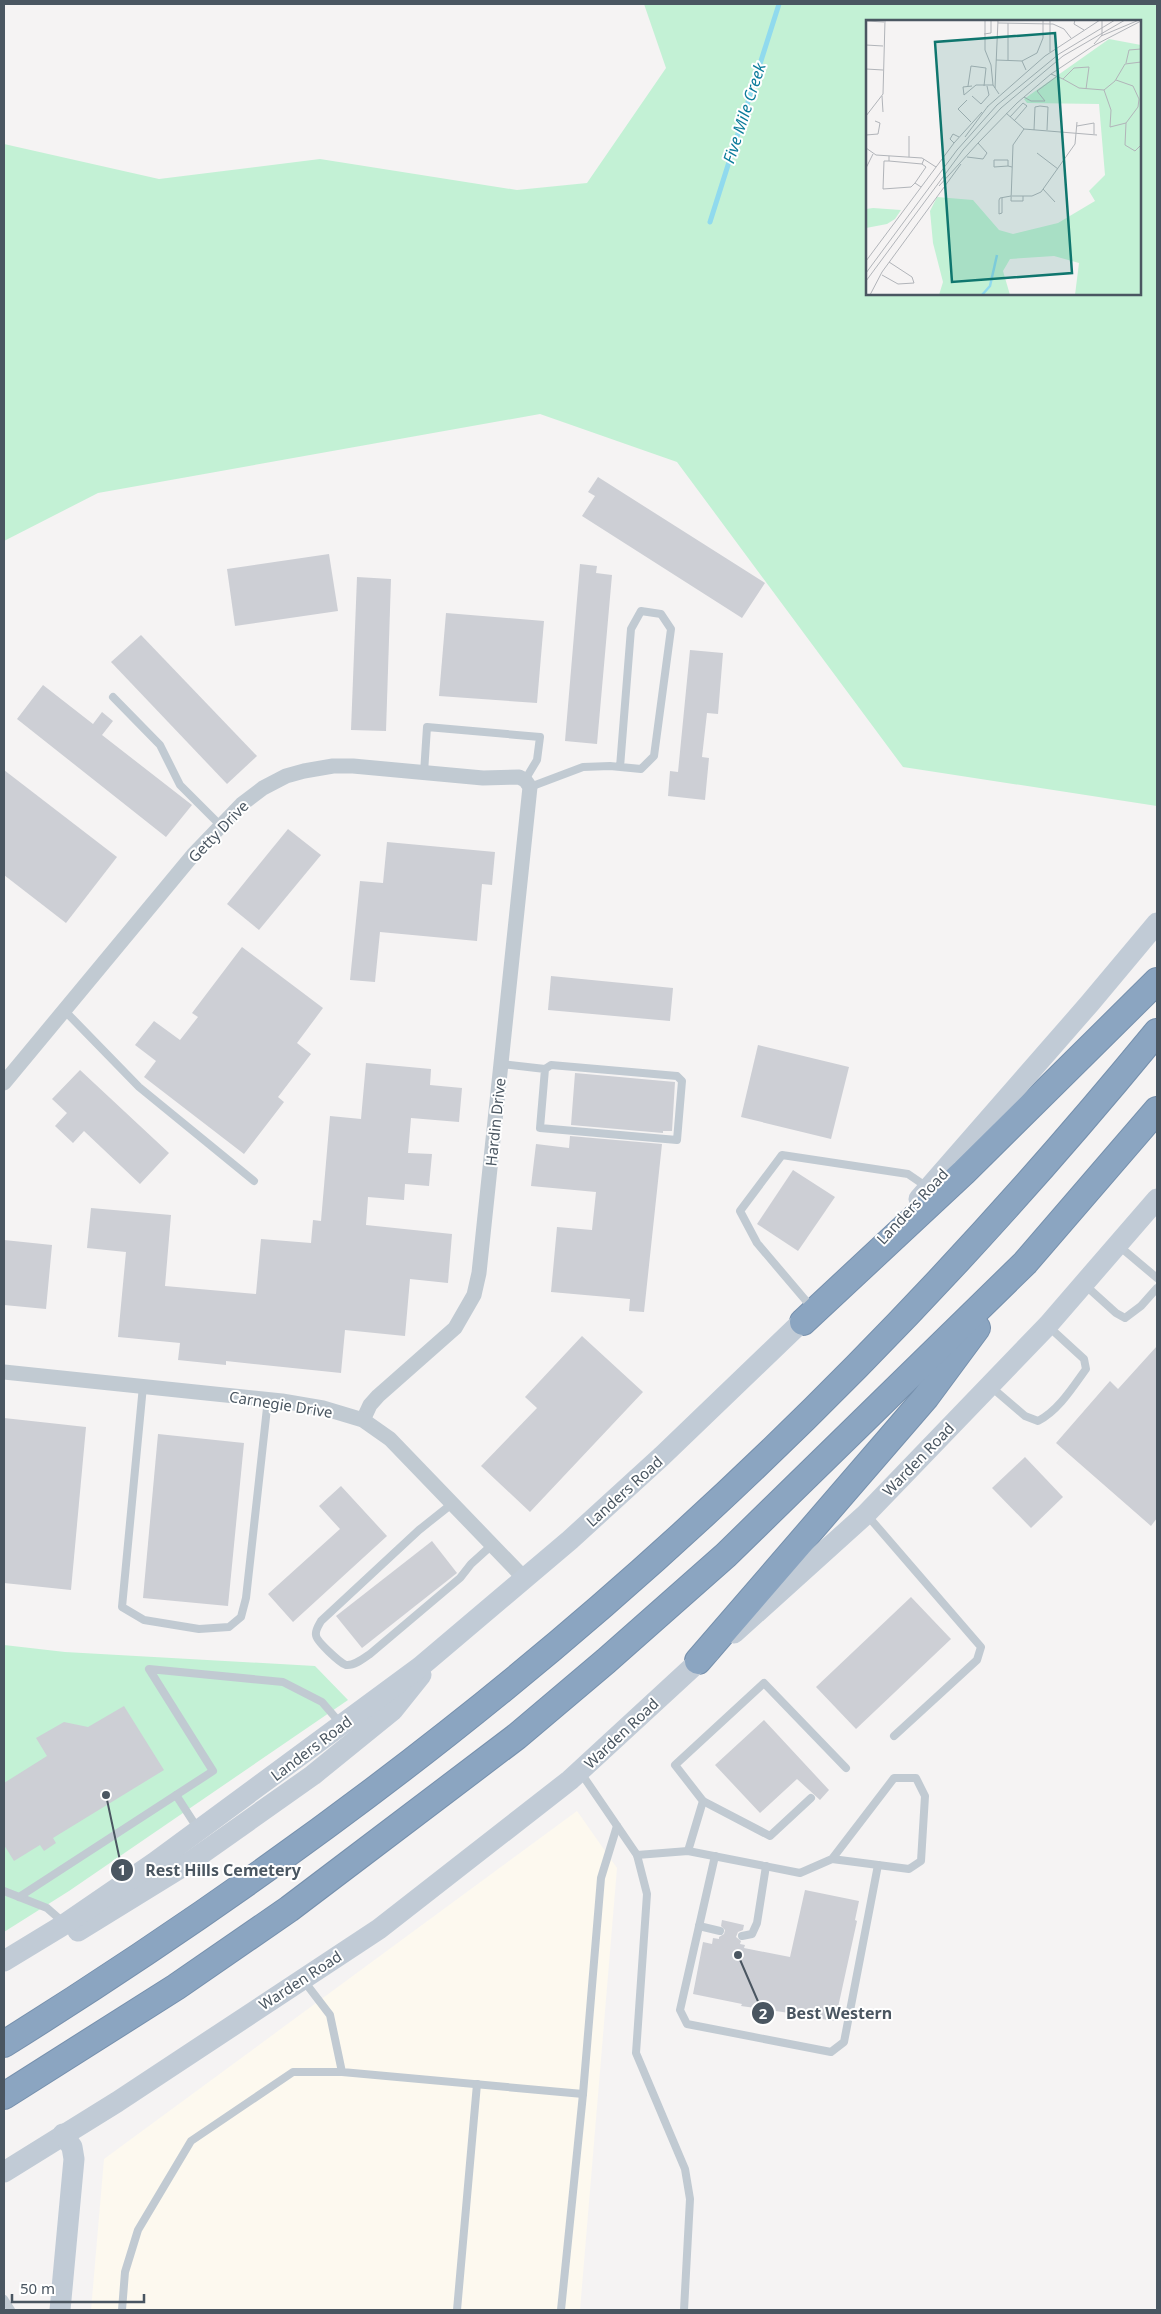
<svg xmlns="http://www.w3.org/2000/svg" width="1161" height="2314" font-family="'Noto Sans',sans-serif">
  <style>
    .commercial { fill: #fdf9ef }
    .green { fill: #c3f1d5; fill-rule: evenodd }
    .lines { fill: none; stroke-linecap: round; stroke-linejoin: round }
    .stream { stroke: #90daee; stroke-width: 5 }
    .building { fill: #cdcfd5 }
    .motorway-casing { stroke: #7690ad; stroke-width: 28 }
    .service { stroke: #c1cad2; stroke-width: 8 }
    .minor { stroke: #c1cad2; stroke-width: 15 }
    .secondary { stroke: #c1cbd6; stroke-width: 21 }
    .motorway { stroke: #8ba5c1; stroke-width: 26 }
    .labels { text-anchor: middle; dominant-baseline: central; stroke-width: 4; stroke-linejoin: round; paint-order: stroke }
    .street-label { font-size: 15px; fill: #4a5661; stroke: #fff }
    .water-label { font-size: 16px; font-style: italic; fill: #0c7c9b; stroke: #fff }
    .inset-river { fill: none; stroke: #90daee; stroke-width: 2.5 }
    .inset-road { fill: none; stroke: #b1b4b9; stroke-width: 1 }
    .view { fill: #0f766e; fill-opacity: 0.15; stroke: #0f766e; stroke-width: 2.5 }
    .inset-edge { fill: none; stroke: #4a5661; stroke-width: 2.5 }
    .leader { fill: none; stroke: #4a5661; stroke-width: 2 }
    .callout-dot { fill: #4a5661; stroke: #fff; stroke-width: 2 }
    .mark-label { font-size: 15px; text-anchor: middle; font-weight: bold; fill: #fff }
    .callout-label { font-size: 16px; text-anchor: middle; font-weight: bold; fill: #4a5661; stroke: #fff; stroke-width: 4; stroke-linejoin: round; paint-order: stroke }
  </style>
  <rect width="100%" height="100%" fill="#f5f3f3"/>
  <polygon class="commercial" points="577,1811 617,1868 580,2310 91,2310 104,2159"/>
  <g class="green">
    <path d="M644 4H1157V806L903 767 677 462 540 414 98 493 4 541V144L159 179 320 159 517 190 587 183 666 68ZM867 21H1140V294H867Z"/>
    <polygon points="4,1645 65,1652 315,1666 348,1700 69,1891 4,1932"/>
  </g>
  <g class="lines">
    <polyline class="stream" points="710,222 779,4"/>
  </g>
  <g class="building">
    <polygon points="598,477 765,583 742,618 582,516 595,496 588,492"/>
    <polygon points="329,554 338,611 235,626 227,569"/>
    <polygon points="580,564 597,566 596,573 612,575 597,744 565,741"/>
    <polygon points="357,577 391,579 386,731 351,730"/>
    <polygon points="446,613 544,621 537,703 439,696"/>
    <polygon points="141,635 257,756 227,784 111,662"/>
    <polygon points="690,650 723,653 718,714 707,713 702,757 709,758 705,800 668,796 670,771 678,772"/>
    <polygon points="43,685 93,724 102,712 113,721 102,735 192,805 166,837 17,719"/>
    <polygon points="4,770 117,857 66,923 4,875"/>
    <polygon points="288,829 321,855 259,930 227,904"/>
    <polygon points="387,842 495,852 492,885 482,884 477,941 380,932 375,982 350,980 360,881 383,883"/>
    <polygon points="242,947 323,1008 297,1043 311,1054 278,1097 284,1102 244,1154 144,1077 156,1061 135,1045 154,1021 180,1040 198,1017 192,1013"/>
    <polygon points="551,976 673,988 670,1021 548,1010"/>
    <polygon points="758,1045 849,1067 831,1139 741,1117"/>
    <polygon points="366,1063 431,1069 430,1085 462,1088 459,1122 411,1118 408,1153 432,1154 429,1186 405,1184 404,1200 368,1197 366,1225 452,1234 448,1283 410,1279 405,1336 345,1330 341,1373 226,1361 226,1365 178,1360 180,1343 118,1337 126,1252 87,1248 91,1208 171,1215 165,1286 256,1294 261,1239 311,1243 313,1220 321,1221 330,1116 361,1119"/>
    <polygon points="80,1070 169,1153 140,1184 84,1131 73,1143 55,1126 67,1113 52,1099"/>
    <polygon points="575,1073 675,1082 672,1131 663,1131 663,1133 571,1125"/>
    <polygon points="570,1136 662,1144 644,1312 629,1311 630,1299 551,1292 557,1227 592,1230 596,1192 531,1186 536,1144 569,1148"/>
    <polygon points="793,1170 835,1197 798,1251 757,1224"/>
    <polygon points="4,1240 52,1245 46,1309 4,1305"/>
    <polygon points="582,1336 643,1392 530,1512 481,1466 537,1408 525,1397"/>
    <polygon points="1157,1346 1157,1518 1151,1526 1056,1443 1110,1381 1118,1389"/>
    <polygon points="4,1418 86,1427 71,1590 4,1583"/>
    <polygon points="158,1434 244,1443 228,1606 143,1598"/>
    <polygon points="1025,1457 1063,1497 1031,1528 992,1488"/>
    <polygon points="341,1486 387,1536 293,1622 268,1594 340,1529 319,1506"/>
    <polygon points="432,1541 457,1573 362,1648 336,1616"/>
    <polygon points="911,1597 951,1639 856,1729 816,1687"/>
    <polygon points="124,1706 164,1770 53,1838 56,1843 44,1851 40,1845 14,1861 4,1845 4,1783 47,1756 36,1738 64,1722 88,1727"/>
    <polygon points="764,1720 829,1790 820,1800 797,1779 760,1813 715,1765"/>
    <polygon points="805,1890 859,1901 855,1920 857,1921 835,2021 816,2018 816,2020 802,2017 803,2015 741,2006 742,2004 693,1994 703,1942 712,1944 713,1938 719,1939 719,1937 724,1934 725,1930 721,1926 722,1920 744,1925 743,1930 738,1932 736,1937 741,1941 740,1944 745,1945 744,1948 790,1957"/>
  </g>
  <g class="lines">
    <g class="motorway-casing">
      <g id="motorway">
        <polyline points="803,1322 964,1172 1157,981"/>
        <polyline points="698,1661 926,1397 977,1328"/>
        <path d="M4 2044C157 1948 306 1845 448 1733 710 1527 946 1289 1157 1032"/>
        <polyline points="4,2096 176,1987 289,1909 516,1737 606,1661 726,1555 1025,1263 1157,1110"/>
      </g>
    </g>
    <g class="service">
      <polyline points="113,697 160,745 180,785 221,826"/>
      <polyline points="424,773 427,727 540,737 537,760 525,780"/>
      <polyline points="530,787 583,767 610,766 641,769 654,756 671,629 661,614 641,611 631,629 620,767"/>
      <polyline points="64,1010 139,1087 254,1181"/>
      <polyline points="501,1064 545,1069 540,1128 677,1140 682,1081 677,1076 551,1065 545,1069"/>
      <polyline points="1119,1246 1157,1278"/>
      <polyline points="1085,1285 1116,1313 1125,1318 1141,1306 1157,1288"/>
      <polyline points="813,1309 757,1243 740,1211 782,1155 908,1174 927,1187"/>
      <polyline points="143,1386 122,1607 144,1620 199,1629 229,1627 241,1617 246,1598 268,1399"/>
      <path d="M990 1386 1025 1416 1038 1421C1058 1411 1073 1387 1086 1369L1084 1359 1049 1327"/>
      <path d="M453 1503 419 1530 321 1621C319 1625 315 1630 316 1635 316 1641 340 1663 346 1665 354 1666 363 1659 370 1654L460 1578 471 1564 492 1545"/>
      <polyline points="867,1515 981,1647 977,1660 894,1736"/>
      <polyline points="581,1773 637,1855 647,1894 636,2053 685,2169 690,2199 684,2310"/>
      <polyline points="176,1795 198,1829"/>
      <polyline points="703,1801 770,1836 811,1798"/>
      <polyline points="688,1851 703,1801 675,1765 764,1683 846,1768"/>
      <polyline points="637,1855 688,1851 800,1873 832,1859 894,1778 916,1778 925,1796 921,1861 909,1869 832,1859"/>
      <polyline points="715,1856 680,2010 687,2024 831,2052 844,2042 878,1865"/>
      <polyline points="4,1891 47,1908 63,1922"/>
      <polyline points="19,1897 213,1771 149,1669 283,1682 322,1702 341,1724"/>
      <polyline points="699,1926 720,1931"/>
      <polyline points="742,1936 752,1934 757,1923 766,1866"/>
      <polyline points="304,1981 330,2015 342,2072 583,2094"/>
      <polyline points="4,2299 11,2310"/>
      <polyline points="122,2310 125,2272 138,2230 191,2141 293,2072 342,2072"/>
      <polyline points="457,2310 477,2084"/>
      <polyline points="561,2310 583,2094 601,1878 617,1826"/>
    </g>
    <g class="minor">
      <polyline points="4,1083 193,855 242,804 263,788 286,776 304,771 333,766 353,766 483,778 519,777 525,780 530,787 479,1273 474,1295 455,1328 378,1396 370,1405 363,1420"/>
      <polyline points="4,1372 282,1401 323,1408 363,1420 390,1439 524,1578"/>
    </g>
    <g class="secondary">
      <polyline points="919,1199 1090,1003 1157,923"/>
      <polyline points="734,1633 866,1514 1048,1325 1157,1199"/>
      <polyline points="78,1931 190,1862 313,1775 393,1710 421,1675"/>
      <polyline points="4,1961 65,1924 154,1863 420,1667 570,1540 662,1456 814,1310"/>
      <polyline points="4,2172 117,2102 379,1929 570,1780 710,1651"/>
      <polyline points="60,2310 74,2159 72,2147 63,2134"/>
    </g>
    <use href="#motorway" class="motorway"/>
  </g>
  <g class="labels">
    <g class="street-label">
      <text transform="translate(218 831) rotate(-46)">Getty Drive</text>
      <text transform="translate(495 1122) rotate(-84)">Hardin Drive</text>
      <text transform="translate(912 1206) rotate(-47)">Landers Road</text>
      <text transform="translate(281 1404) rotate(9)">Carnegie Drive</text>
      <text transform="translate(918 1459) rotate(-46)">Warden Road</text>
      <text transform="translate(624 1491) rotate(-42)">Landers Road</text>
      <text transform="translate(621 1733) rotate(-43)">Warden Road</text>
      <text transform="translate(311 1748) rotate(-37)">Landers Road</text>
      <text transform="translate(300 1980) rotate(-33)">Warden Road</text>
    </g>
    <g class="water-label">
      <text transform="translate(744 113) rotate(-72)">Five Mile Creek</text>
    </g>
  </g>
  <g transform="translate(866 20)">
    <rect width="275" height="275" fill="#f5f3f3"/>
    <path d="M243 19 275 25V275H209L213 243 188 236 144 239 137 251 144 275H73L77 262 67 223 64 191 71 177 107 180 133 210 147 214 192 203 229 181 223 171 239 155 233 84 161 83 158 79ZM7 188 35 190 29 199 21 204 0 208V189Z" fill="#c3f1d5"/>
    <path class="inset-river" d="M116 275 124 266 131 235"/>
    <path class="inset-road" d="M119 0V30L125 45 127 65 133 74M184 0V32M209 0 208 4 218 10M0 1 18 2M132 3 187 4 198 9 205 18M118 14 125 13V0M235 16 273 0M228 24 236 15V0M0 25 17 26M130 40 156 41 160 50M142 40V3M156 41 171 33 177 18V0M260 43 263 30 275 29M0 49 17 50M185 54 197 59 208 48 223 47 220 69M197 59 213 68 238 70 249 61 259 44 275 42M102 66 105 46 120 48 118 66M106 66 97 67 98 75 110 65H127M129 68 132 0M238 70 245 90 244 107 260 103 272 87 273 79 267 66 250 60M16 76 17 92M106 76 115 84 123 75 121 66M158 77 165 81H179L171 71 190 57M101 80 92 89 105 102M121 87 179 36 234 0M140 93 158 109 231 115M0 96 17 74 19 0M144 97 157 83 161 86 148 101M260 103 259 125 269 131 275 125M211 106 228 103V114M168 110 169 87 174 86 182 87 181 110M0 115 12 114 14 103 9 101M99 117 122 86M88 123 84 119 87 114 93 117M112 123 151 83 185 54 227 26 275 1M0 128 10 135 56 138 70 147M171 133 192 149M23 136V141L56 144 58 139M43 137V116M101 137 117 139 121 133 112 123M23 141H18L17 169 45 167 49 163 55 167M142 146 128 147V140H142V146L146 147M0 148 7 134M49 163 60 147 56 144M73 166 113 122M177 169 189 182M146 176H166L175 172 209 124 211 102M157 176V181H145L147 125 158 109M136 178V193L133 194V180L134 178 145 176M0 241 88 123 116 92M0 253 91 130 131 85 193 34 249 0M16 255 32 264 48 263 46 257 23 242M0 261 97 130 135 88 197 36 259 0M4 275 16 252 95 144"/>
    <path class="view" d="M189 13 206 253 86 262 69 22Z"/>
    <rect width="275" height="275" class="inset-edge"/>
  </g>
  <path class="leader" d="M106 1795L122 1870M738 1955L763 2013"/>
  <g class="callout-dot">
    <circle cx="106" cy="1795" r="5"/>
    <circle cx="738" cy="1955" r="5"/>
    <circle cx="122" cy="1870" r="12"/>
    <circle cx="763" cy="2013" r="12"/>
  </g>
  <g class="mark-label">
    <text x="122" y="1875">1</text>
    <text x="763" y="2019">2</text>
  </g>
  <g class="callout-label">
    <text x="223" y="1876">Rest Hills Cemetery</text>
    <text x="839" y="2019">Best Western</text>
  </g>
  <rect width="1161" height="2314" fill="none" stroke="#4a5661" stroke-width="10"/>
  <path d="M12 2294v8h132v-8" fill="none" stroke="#4a5661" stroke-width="2.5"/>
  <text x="20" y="2294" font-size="15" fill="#4a5661" stroke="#ffffff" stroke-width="4" paint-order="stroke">50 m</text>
</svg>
